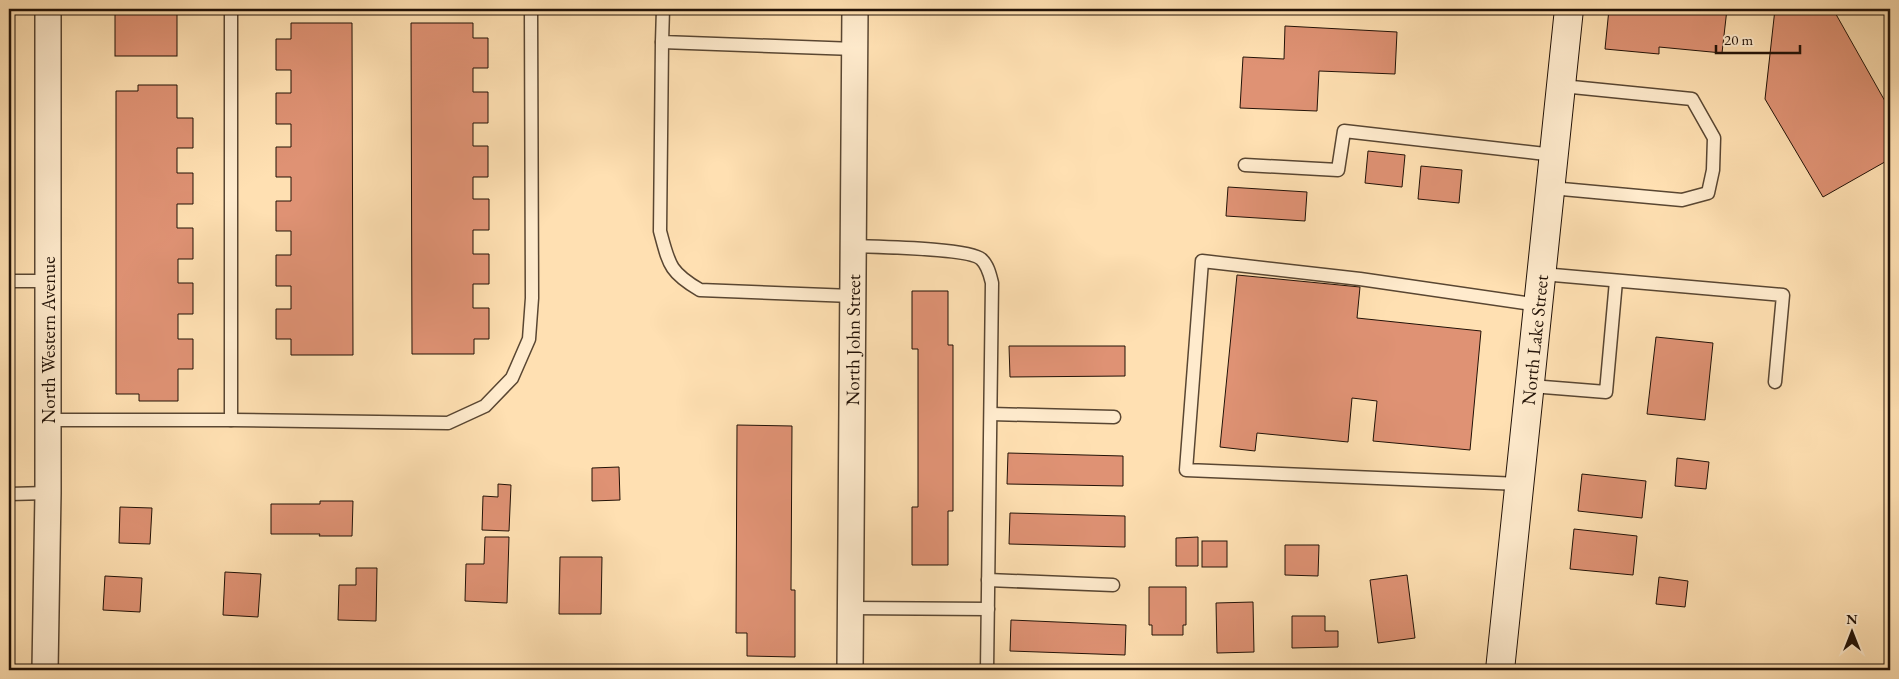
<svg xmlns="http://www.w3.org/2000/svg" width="1899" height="679" font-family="'EB Garamond',serif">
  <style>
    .building { fill: #df9274; stroke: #221207 }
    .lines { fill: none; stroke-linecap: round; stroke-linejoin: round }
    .lane-casing { stroke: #594632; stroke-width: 15 }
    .street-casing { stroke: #594632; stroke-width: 28 }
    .secondary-casing { stroke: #221207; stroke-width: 30 }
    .lane { stroke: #ffebcd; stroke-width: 12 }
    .street { stroke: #ffebcd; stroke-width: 25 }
    .secondary { stroke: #ffebcd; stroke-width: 28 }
    .labels { text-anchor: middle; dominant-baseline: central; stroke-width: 5; stroke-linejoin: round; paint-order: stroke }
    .street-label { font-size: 19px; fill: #221207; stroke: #ffebcd }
  </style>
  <rect width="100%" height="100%" fill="#ffe0b2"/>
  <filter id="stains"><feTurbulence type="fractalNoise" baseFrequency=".004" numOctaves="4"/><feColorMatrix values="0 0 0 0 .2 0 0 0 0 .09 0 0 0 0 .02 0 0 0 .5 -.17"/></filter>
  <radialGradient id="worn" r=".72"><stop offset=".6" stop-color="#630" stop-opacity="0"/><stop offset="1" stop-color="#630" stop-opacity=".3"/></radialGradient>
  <g class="building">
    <polygon points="1609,9 1727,9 1722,53 1659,47 1659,54 1605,49"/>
    <polygon points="1775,9 1833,9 1890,110 1890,159 1823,197 1765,99"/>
    <rect x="115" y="12" width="62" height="44"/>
    <polygon points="291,23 352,23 353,355 291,355 291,339 276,339 276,309 291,309 291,286 276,286 276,255 291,255 291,231 276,231 276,201 291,201 291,177 276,177 276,147 291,147 291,124 276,124 276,93 291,93 291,70 276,70 276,39 291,39"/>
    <polygon points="411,23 473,23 473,38 488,38 488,68 473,68 473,92 488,92 488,123 473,123 473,146 488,146 488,177 473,177 473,199 489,199 489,230 473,230 473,254 489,254 489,284 473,284 473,308 489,308 489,339 474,339 474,354 412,354"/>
    <polygon points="1285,26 1397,32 1395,74 1319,71 1317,111 1240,108 1243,57 1284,59"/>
    <polygon points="138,85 177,85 177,118 193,118 193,148 177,148 177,173 193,173 193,204 177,204 177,228 193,228 193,259 178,259 178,283 193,283 193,314 178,314 178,339 193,339 193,369 178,369 178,401 139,401 139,394 116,394 116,91 138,91"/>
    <polygon points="1368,151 1405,155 1402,187 1365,183"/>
    <polygon points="1421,166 1462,170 1459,203 1418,199"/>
    <polygon points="1228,187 1307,192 1305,221 1226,216"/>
    <polygon points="1237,275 1360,287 1357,318 1481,331 1470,450 1373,441 1377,401 1352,398 1348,442 1257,433 1255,451 1220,447"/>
    <polygon points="912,291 948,291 948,345 953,345 953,511 948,511 948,565 912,565 912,507 918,507 918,349 912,349"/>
    <polygon points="1656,337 1713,343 1705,420 1647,414"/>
    <polygon points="1009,346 1125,346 1125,376 1010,377"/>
    <polygon points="737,425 792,426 791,590 795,590 795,657 747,656 747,633 736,633"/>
    <polygon points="1008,453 1123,456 1123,486 1007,484"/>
    <polygon points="1677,458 1709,462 1706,489 1675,486"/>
    <polygon points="619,467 620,500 592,501 592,468"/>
    <polygon points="1582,474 1646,481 1642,518 1578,511"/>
    <polygon points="498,484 511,485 509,531 482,530 483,496 498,497"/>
    <polygon points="320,501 353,501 352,536 319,536 320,534 271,534 271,504 320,504"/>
    <polygon points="120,507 152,508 150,544 119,543"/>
    <polygon points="1010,513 1125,516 1125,547 1009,544"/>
    <polygon points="1574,529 1637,536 1633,575 1570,569"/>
    <polygon points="485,537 509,537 507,603 465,601 466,564 484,564"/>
    <polygon points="1198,537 1198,566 1176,566 1176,538"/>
    <rect x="1202" y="541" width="25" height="26"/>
    <polygon points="1285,545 1319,545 1318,576 1285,575"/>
    <polygon points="560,557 602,557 601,614 559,614"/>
    <polygon points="356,568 377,568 376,621 338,620 339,585 356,585"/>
    <polygon points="225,572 261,574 258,617 223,615"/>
    <polygon points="1407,575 1415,638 1378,643 1370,580"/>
    <polygon points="105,576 142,578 140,612 103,610"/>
    <polygon points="1659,577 1688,581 1685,607 1656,604"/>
    <polygon points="1149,587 1186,587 1186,625 1183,625 1183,635 1152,635 1152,625 1149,625"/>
    <polygon points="1253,602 1254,652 1217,653 1216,603"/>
    <polygon points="1292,616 1325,616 1325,631 1338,631 1338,647 1292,648"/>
    <polygon points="1011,620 1126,625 1125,655 1010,651"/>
  </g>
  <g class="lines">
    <g class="lane-casing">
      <g id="lane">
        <polyline points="663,9 662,42 855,49"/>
        <path d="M662 42 660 231C669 264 669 272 700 290L852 296"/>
        <polyline points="1245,165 1338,170 1344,131 1554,155"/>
        <polyline points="1551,188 1682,200 1708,193 1713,170 1714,138 1692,99 1562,86"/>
        <path d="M854 246C875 247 969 248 981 259 988 265 990 275 992 283L987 670"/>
        <polyline points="1542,274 1783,295 1775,382"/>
        <polyline points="9,281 48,281"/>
        <polyline points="1531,386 1606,392 1616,281"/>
        <polyline points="991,414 1114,417"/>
        <polyline points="48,420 231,420 448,423 485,406 512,378 529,339 532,298 531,9"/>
        <polyline points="231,420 231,9"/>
        <polyline points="1520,484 1186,470 1202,261 1360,279 1539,305"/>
        <polyline points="9,494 48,493"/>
        <polyline points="988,580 1113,585"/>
        <polyline points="850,608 988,609"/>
      </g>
    </g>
    <g class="street-casing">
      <g id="street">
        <polyline points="45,670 48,493 48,9"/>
        <path id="s1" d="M850 670 855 9"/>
      </g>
    </g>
    <g class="secondary-casing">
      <g id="secondary">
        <path id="s2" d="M1500 670 1569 9"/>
      </g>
    </g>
    <use href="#lane" class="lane"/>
    <use href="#street" class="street"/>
    <use href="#secondary" class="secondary"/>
  </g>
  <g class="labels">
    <g class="street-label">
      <text stroke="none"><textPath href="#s1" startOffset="330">North John Street</textPath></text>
      <text transform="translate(48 340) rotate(-90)">North Western Avenue</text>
      <text stroke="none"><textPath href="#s2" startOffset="332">North Lake Street</textPath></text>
    </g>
  </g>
  <rect width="1899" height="679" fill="none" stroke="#ffe0b2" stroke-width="30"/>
  <rect x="10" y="10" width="1879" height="659" fill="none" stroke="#221207" stroke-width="2.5"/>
  <rect x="15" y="15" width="1869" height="649" fill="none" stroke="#221207"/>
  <g transform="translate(1852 632)" stroke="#ffebcd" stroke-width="4" paint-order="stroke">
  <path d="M0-4L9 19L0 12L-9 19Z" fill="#221207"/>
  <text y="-8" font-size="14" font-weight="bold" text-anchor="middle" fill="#221207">N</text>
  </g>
  <path d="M1716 45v8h84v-8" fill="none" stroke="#221207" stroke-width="2.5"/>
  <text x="1724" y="45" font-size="15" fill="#221207" stroke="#ffebcd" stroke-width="4" paint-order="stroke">20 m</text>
  <rect width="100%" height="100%" filter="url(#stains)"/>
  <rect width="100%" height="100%" fill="url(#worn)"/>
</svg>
